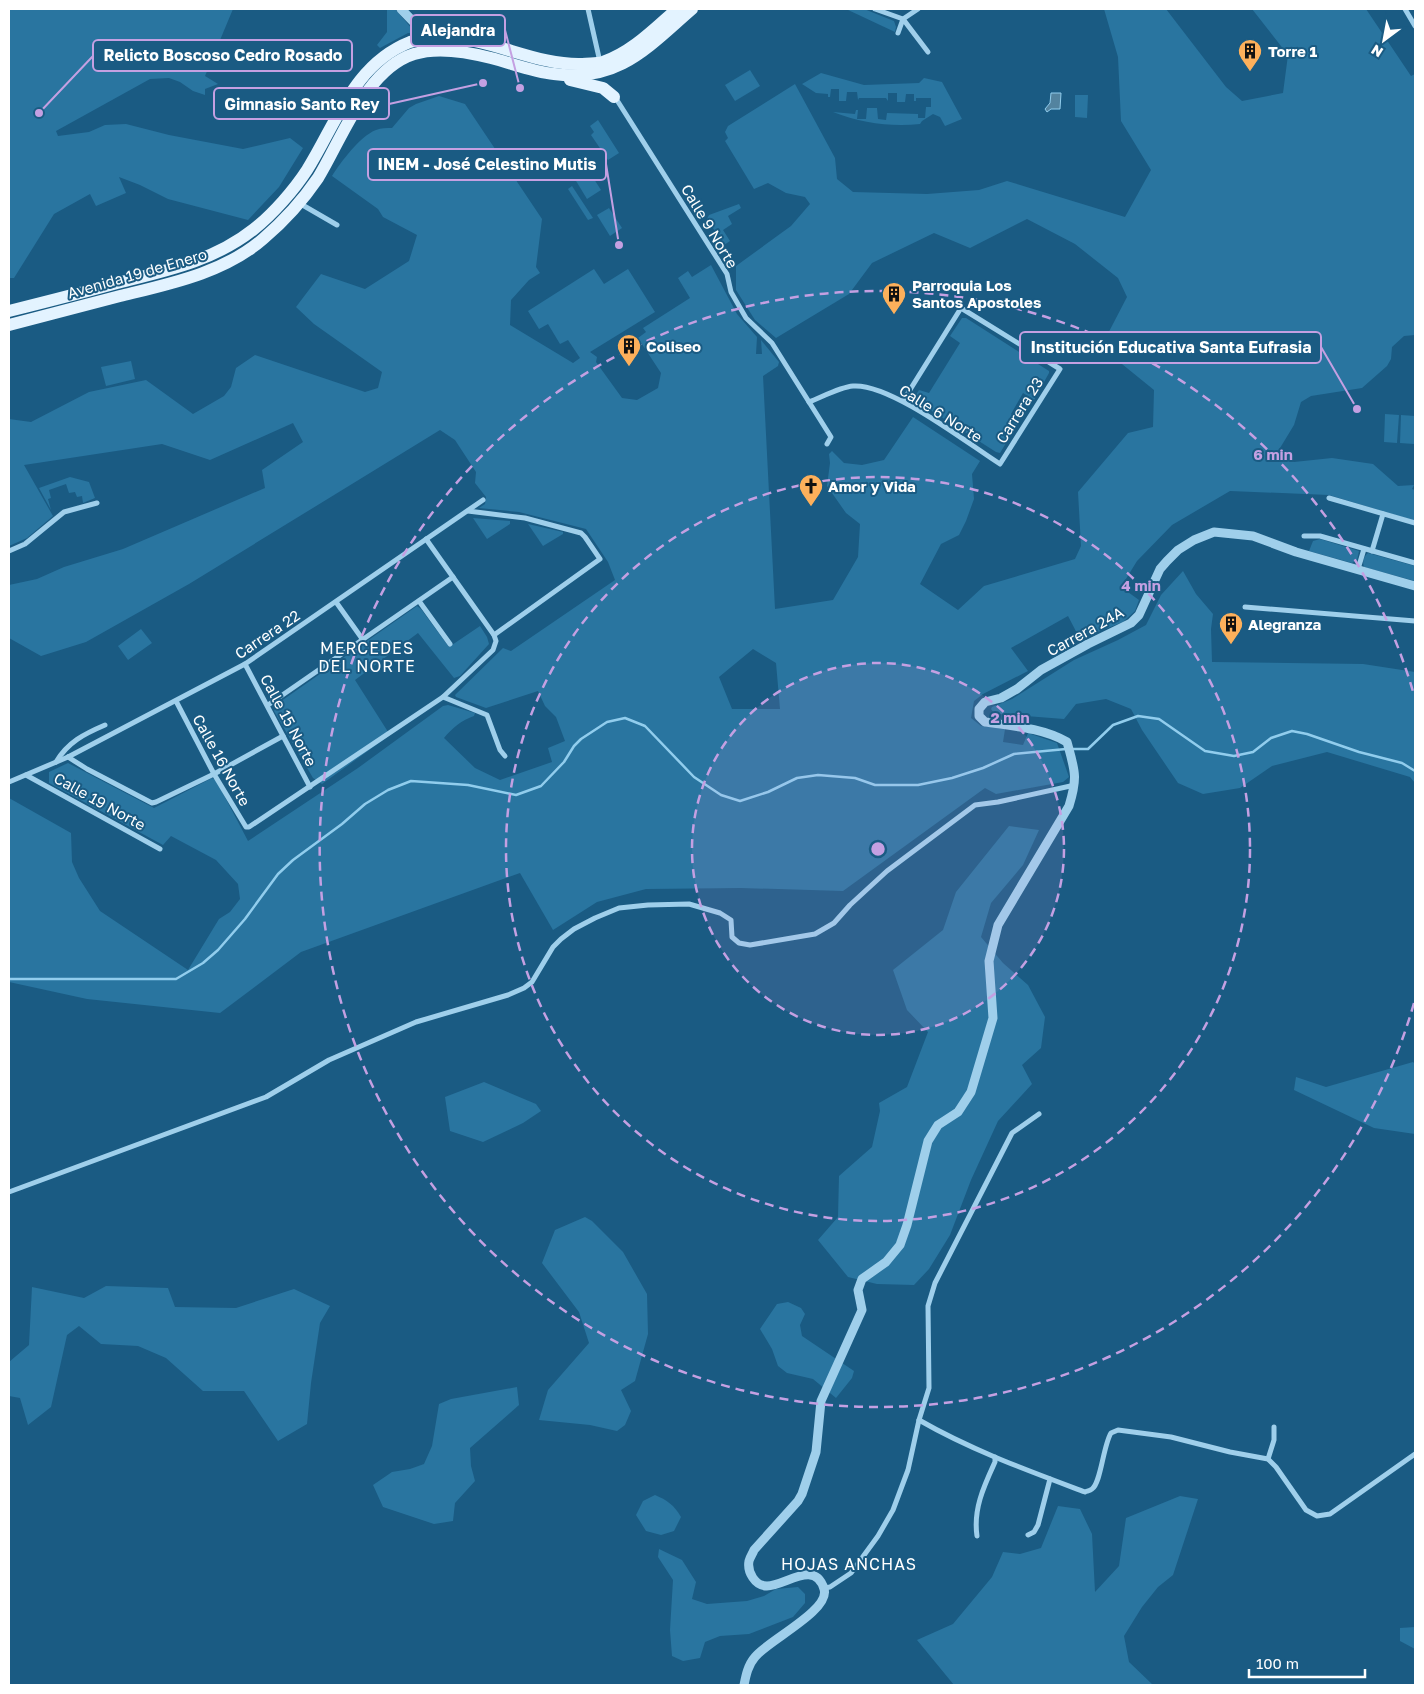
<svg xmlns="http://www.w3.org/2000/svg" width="1424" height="1694" font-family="'Golos Text',sans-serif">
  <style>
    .green { fill: #2975a0; fill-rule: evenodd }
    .water { fill: #53839f; stroke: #91cded }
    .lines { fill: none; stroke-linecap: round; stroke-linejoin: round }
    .stream { stroke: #91cded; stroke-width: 2.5 }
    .minor { stroke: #9fcfeb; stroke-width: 5 }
    .tertiary { stroke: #9fcfeb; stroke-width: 9 }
    .primary { stroke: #e3f3ff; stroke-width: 12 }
    .ring { fill: none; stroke: #c4a0e2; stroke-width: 2.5; stroke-dasharray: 9 6 }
    .labels { text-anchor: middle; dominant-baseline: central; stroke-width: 4; stroke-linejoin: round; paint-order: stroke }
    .poi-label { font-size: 15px; font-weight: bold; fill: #fff; stroke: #1a5b83; text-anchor: start }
    .street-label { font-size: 15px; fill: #fff; stroke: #1a5b83 }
    .neighbourhood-label { font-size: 16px; letter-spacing: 1px; fill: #fff; stroke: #1a5b83 }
    .centre { fill: #c4a0e2; stroke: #1a5b83; stroke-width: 2.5 }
    .ring-label { font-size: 15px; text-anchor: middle; font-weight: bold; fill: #c4a0e2; stroke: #1a5b83; stroke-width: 4; stroke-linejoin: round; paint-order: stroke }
    .leader { fill: none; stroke: #c4a0e2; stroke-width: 2 }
    .callout-dot { fill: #c4a0e2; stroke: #1a5b83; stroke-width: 2 }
    .callout { fill: #1a5b83; stroke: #c4a0e2; stroke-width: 2 }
    .callout-label { font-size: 16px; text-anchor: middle; font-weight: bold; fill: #fff }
  </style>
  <rect width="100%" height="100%" fill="#1a5b83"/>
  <g class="green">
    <polygon points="9,9 233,9 205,76 218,84 205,89 205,95 193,91 180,82 169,78 150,79 56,131 58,136 89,132 105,125 126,124 169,135 243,149 290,138 303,148 279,187 248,220 168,199 140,185 119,177 126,193 96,206 90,194 54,214 14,278 9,278"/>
    <polygon points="387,9 395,9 413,30 413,33 408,33 380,48 377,45 387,32"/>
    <polygon points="846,9 864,9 894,21 896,27 895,32"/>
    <path d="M1104 9H1166L1226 87 1242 101 1283 93 1288 55 1252 9H1366L1411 76 1415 74V335L1404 336 1392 347 1391 359 1387 366 1362 388 1311 396 1301 402 1294 425 1277 453 1294 462 1332 458 1373 464 1398 486 1414 485 1412 489 1415 490V521L1329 495 1230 491 1172 525 1137 561 1121 587 1139 600 1135 611 1123 622 1080 639 1068 616 1011 648 1028 671 983 694 974 701 971 718 981 726 1005 729 1003 742 1023 745 1028 733 1057 743 1069 777 1063 782 996 794 985 788 843 891 741 888 646 889 597 902 553 930 520 873 301 952 220 1013 87 999 9 982V798L71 833 72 862 79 878 100 911 188 970 219 919 230 912 240 899 238 884 216 860 171 836 163 845 49 783V772L68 763 154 808 212 778 216 780 248 841 358 768 443 706 448 705 475 713 474 716C462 720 452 728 444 738L475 768 500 780 552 762 548 748 565 741 556 717 545 706 538 691 486 708 456 697 455 695 503 648 511 651 615 580 608 562 586 529 519 512 479 508 485 504 486 497 475 483 476 472 455 440 440 430 189 584 86 642 41 656 9 638V585L37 579 64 567 123 549 265 488 262 470 303 442 293 423 210 460 162 444 24 465 53 516 27 538 9 546V419L31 422 89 392 146 380 193 414 224 396 231 387 236 368 255 355 365 392 378 388 382 372 314 324 296 307 321 274 365 289 409 261 417 235 383 217 378 209 332 176C341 162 360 136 376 130 381 128 387 128 392 128L409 108 416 104 439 96 465 104 542 219 536 267 540 273 529 280 511 300 510 325 573 363 580 358 568 340 560 344 548 324 539 329 528 311 594 269 604 284 628 269 655 312 590 352 597 357 596 362 622 398 637 400 658 388 661 373 638 338 646 332 643 328 690 298 678 278 688 271 692 277 711 265 737 314 757 337 756 354H762L761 340 779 362 778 366 763 376 775 609 833 600 858 557 860 524 846 513 827 486 830 463 829 454 832 451 844 463 862 465 884 460 913 417 980 461 972 474 974 499 966 521 959 535 941 544 920 584 958 610 984 586 1075 559 1081 546 1078 492 1128 433 1153 427 1154 390 1101 347 1127 297 1118 278 1075 244 1027 219 970 248 934 233 872 263 849 294 776 338 755 320 736 290V266L791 226 810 204 805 197 786 193 768 183 754 189 725 141 728 138 725 132 728 126 795 84 835 158 837 179 853 192 927 194 979 190 1007 181 1125 217 1151 170 1121 121 1118 57ZM753 649 776 663 780 709H732L719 677Z"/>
    <polygon points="750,70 760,86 735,101 725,85"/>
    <path d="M821 73 864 85 919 83 924 78 942 82 962 119 945 126 940 117 933 114 922 121 920 124C891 127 861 123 833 112L855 114 856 110H858L857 119H866L867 108H877L878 119 886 120 887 113 918 114V118H925L926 107H931V98H916V101H914V94H906L905 102H897V93H888V101L886 98H859L858 100 857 92H847L846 101H839V89H831L830 97H828V94L816 93 802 84Z"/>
    <polygon points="1075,95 1088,95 1087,118 1075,117"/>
    <polygon points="598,120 619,153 608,160 591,135 594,132 590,126"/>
    <polygon points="576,151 601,190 587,199 570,171"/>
    <polygon points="572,186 593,218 588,220 568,189"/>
    <polygon points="739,204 741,208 728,216 732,224 723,230 730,241 724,245 707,219 709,215"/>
    <polygon points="609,208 622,228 610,236 597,215"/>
    <polygon points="962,318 966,318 1049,371 1049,373 1034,400 1023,393 1011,414 1020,420 1000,453 996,452 913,399 919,390 929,393 960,343 950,336"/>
    <polygon points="131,361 135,379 106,386 101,367"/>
    <polygon points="1385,414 1399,415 1397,443 1384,442"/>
    <polygon points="1401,415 1415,416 1414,444 1400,443"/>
    <polygon points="70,477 89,482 95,498 83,503 82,496 77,497 75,492 69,493 66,484 49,490 51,498 48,499 51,510 39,488"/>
    <polygon points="473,518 510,521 510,524 487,539"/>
    <polygon points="528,524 563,532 563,534 543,546"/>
    <polygon points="1320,539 1359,551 1357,560 1352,563 1309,551 1313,541"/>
    <path d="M1368 553 1415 566V581L1364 567C1362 562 1364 556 1368 553Z"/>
    <polygon points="1183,571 1196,594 1213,614 1211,629 1212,662 1363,664 1415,672 1415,783 1410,777 1327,752 1272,766 1240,788 1203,794 1178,783 1142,730 1131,709 1106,699 1076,704 1064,719 999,714 994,713 991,709 992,707 1012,699 1074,660 1118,640 1146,625 1161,595"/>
    <polygon points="417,606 421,609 449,647 480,626 487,637 489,644 460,676 454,678 418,633 355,680 390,735 322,784 313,778 274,711 277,704"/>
    <polygon points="141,629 152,643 128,660 118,646"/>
    <polygon points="1009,826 1039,830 1023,865 991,903 981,937 1003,963 1028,985 1045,1017 1041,1048 1022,1065 1032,1084 998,1121 971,1180 950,1235 929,1269 914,1285 877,1284 848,1277 818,1240 838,1217 839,1176 872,1147 880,1111 879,1103 907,1087 928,1032 907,1010 893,970 943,930 956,892"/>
    <polygon points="1413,1062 1415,1064 1415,1134 1374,1128 1294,1090 1296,1077 1326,1087"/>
    <polygon points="484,1082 536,1104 541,1111 523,1123 483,1142 450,1131 445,1097"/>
    <polygon points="585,1217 592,1221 623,1252 647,1294 648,1334 635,1381 621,1390 631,1411 625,1425 617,1431 590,1425 539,1420 548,1390 589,1343 579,1312 542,1263 555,1230"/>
    <polygon points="106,1286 168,1288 175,1307 236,1308 294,1289 330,1306 320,1323 311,1383 307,1424 278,1441 244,1391 203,1391 166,1358 138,1346 101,1344 79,1326 67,1335 51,1407 28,1425 20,1398 9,1396 9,1362 29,1345 32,1287 84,1298"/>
    <polygon points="788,1302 801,1308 805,1314 800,1325 802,1336 854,1371 852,1378 836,1398 813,1379 787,1373 778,1366 772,1349 760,1329 777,1304"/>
    <polygon points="517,1387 519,1405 470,1448 471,1466 475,1481 455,1503 453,1521 434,1524 383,1507 373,1485 392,1472 410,1469 424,1464 432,1446 439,1404 451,1399"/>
    <path d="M655 1495C667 1500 674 1505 681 1517L674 1531 661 1535 646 1531 636 1515 643 1501Z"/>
    <polygon points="1180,1496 1198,1499 1173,1575 1158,1587 1142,1607 1124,1636 1129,1662 1153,1685 954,1685 917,1640 953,1624 992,1577 1003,1552 1020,1554 1041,1548 1058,1506 1080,1509 1092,1534 1095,1592 1119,1566 1126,1518"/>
    <polygon points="659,1549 682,1560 696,1582 692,1599 707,1604 747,1601 764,1596 776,1589 798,1587 805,1594 805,1603 793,1617 749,1634 720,1636 705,1642 700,1658 683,1661 672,1656 670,1630 673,1580 658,1557"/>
    <polygon points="1415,1627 1415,1649 1400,1641 1400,1628"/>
  </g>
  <polygon class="water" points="1051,93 1061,93 1060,109 1051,109 1047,112 1045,109 1050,103"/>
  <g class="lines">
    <g class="stream">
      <polyline points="1072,749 1088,749 1113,725 1138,716 1159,719 1205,751 1234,756 1253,752 1271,738 1292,731 1307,734 1359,752 1402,763 1415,771"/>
      <polyline points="9,979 176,979 203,963 218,950 245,919 278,874 293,860 342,824 365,804 388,790 411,781 468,785 516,795 541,786 564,762 574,746 581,739 607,722 625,718 645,726 694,777 721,795 740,801 768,792 797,778 818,775 855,778 875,785 918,785 952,778 983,768 1014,754 1066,749"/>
    </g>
    <g class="minor">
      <polyline points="588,9 600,62"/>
      <polyline points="875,9 903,19 928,52"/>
      <polyline points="1405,9 1415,26"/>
      <polyline points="898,33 903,19 918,9"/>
      <polyline points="615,97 727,274 731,292 746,318 772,343 831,437 827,444"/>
      <polyline points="299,203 337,225"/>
      <path d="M809 402C822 397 840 387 853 386 890 383 967 443 1000 464L1060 369 961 308 903 401"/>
      <polyline points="1329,498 1415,523"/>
      <polyline points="468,511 525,518 581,533 585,537 600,559 494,635"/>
      <polyline points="1304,536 1320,536 1415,563"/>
      <polyline points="9,551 25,544 64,512 97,503"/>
      <polyline points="1372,551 1383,514"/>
      <polyline points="1358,569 1364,549"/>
      <polyline points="419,601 450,644"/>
      <polyline points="336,602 363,640"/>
      <polyline points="1245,607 1415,621"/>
      <polyline points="245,664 310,787"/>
      <polyline points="443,697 487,715 500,750 505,756"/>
      <polyline points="176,701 214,774 246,827 249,827 443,697 493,650 496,641 494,635 426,539"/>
      <polyline points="268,705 453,577"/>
      <polyline points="68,757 87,769 152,803 156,802 214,774 283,736"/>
      <path d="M56 762C68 742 84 734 105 725"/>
      <polyline points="26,775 160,849"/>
      <polyline points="9,782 68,757 245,664 483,500"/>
      <polyline points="9,1192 266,1097 329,1060 416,1022 508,995 524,988 532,982 553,947 561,939 574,929 595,918 619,908 648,905 689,904 720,913 731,920 732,937 739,943 750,945 815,934 834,923 850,905 887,871 975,805 998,802 1075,785"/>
      <path d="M919 1420C971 1450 1029 1471 1085 1492 1087 1491 1090 1491 1092 1489 1101 1483 1103 1446 1111 1433L1118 1430 1171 1437 1230 1452 1268 1459 1276 1467 1306 1510 1317 1516 1330 1514 1415 1454"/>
      <polyline points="1268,1459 1274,1440 1274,1427"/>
      <polyline points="1028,1535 1034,1532 1038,1525 1050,1479"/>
      <path d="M977 1536C973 1509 984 1486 995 1462V1457"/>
      <polyline points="824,1588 830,1587 851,1573 878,1536 893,1510 908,1470 919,1420 929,1388 928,1306 935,1283 1012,1133 1039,1114"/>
    </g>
    <g class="tertiary">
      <polyline points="401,9 429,38 430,42"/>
      <path d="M744 1685C746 1675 748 1665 755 1657 767 1641 831 1610 824 1589 815 1559 785 1586 767 1586 755 1586 747 1572 749 1561 750 1557 753 1553 754 1550L798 1501 802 1494 816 1452 821 1401 862 1310 858 1290 862 1279 886 1262 900 1245 907 1225 928 1141 938 1125 958 1112 971 1092 993 1018 989 961 998 925 1069 806C1078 777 1075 771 1067 742 1043 728 1012 726 985 722L979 716V709L985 702 1001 698 1017 689 1041 670 1088 644 1131 623 1139 615 1160 569 1167 561 1178 550 1194 540 1214 532 1253 536 1296 552 1415 586"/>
    </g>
    <g class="primary">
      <polyline points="570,80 603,88 614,97"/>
      <path d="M9 311C45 302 81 293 117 283 165 271 214 261 254 229 273 214 294 190 307 170 337 122 354 64 410 42 419 39 429 38 438 38 488 35 533 66 583 64 589 63 596 64 603 62 632 52 654 29 677 9"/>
      <path d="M9 325C46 315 83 306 120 296 169 284 224 273 263 239 283 222 303 200 318 178 342 139 366 69 414 54 436 47 468 52 491 58 511 63 533 72 554 74 618 83 648 47 692 9"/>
    </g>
  </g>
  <circle cx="878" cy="849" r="186" fill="#c4a0e2" fill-opacity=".12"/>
  <g class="ring">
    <circle cx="878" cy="849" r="186"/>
    <circle cx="878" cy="849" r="372"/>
    <path d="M1414 1003A558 558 0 1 1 1414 695"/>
  </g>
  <defs>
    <g id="building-pin" transform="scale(1.25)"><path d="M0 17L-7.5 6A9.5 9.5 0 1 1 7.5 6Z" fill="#fdb05b" stroke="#1a5b83"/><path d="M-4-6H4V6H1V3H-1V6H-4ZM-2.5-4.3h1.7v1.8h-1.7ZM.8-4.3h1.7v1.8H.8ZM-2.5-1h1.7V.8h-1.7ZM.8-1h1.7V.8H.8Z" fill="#111"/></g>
    <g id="church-pin" transform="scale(1.25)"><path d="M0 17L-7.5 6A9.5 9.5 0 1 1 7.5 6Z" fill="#fdb05b" stroke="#1a5b83"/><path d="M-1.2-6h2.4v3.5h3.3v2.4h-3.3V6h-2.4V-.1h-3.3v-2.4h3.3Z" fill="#111"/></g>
  </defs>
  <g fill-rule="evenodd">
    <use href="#building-pin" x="1250" y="51"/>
    <use href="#building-pin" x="894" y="294"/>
    <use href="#building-pin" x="629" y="346"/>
    <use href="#church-pin" x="811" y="486"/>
    <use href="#building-pin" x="1231" y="624"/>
  </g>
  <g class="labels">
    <g class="poi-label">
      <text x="1268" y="51">Torre 1</text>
      <text x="912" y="285">Parroquia Los<tspan x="912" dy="17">Santos Apostoles</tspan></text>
      <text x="646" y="346">Coliseo</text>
      <text x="828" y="486">Amor y Vida</text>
      <text x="1248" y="624">Alegranza</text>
    </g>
    <g class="street-label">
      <text transform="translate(710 226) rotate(59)">Calle 9 Norte</text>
      <text transform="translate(137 273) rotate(-16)">Avenida 19 de Enero</text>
      <text transform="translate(1019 410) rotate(-58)">Carrera 23</text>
      <text transform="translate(941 413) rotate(32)">Calle 6 Norte</text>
      <text transform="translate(1085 631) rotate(-29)">Carrera 24A</text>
      <text transform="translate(267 634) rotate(-34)">Carrera 22</text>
      <text transform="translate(289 720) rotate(62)">Calle 15 Norte</text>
      <text transform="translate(222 760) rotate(61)">Calle 16 Norte</text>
      <text transform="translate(100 801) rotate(29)">Calle 19 Norte</text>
    </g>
    <g class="neighbourhood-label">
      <text x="367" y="648">MERCEDES<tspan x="367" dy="18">DEL NORTE</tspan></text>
      <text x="849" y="1564">HOJAS ANCHAS</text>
    </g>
  </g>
  <circle cx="878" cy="849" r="8" class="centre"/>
  <g class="ring-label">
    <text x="1273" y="460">6 min</text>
    <text x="1141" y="591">4 min</text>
    <text x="1010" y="723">2 min</text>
  </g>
  <path class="leader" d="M520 88L505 30M39 113L93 56M483 83L389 104M619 245L606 164M1357 409L1321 347"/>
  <g class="callout-dot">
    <circle cx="520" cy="88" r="5"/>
    <circle cx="39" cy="113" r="5"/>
    <circle cx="483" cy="83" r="5"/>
    <circle cx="619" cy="245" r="5"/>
    <circle cx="1357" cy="409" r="5"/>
  </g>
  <g class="callout">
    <rect x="411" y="15" width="94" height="31" rx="5"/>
    <rect x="93" y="40" width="259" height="31" rx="5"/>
    <rect x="214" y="88" width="175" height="31" rx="5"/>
    <rect x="368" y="149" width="238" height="31" rx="5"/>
    <rect x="1020" y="332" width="301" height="31" rx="5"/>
  </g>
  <g class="callout-label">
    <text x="458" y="36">Alejandra</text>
    <text x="223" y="61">Relicto Boscoso Cedro Rosado</text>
    <text x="302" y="110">Gimnasio Santo Rey</text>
    <text x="487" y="170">INEM - José Celestino Mutis</text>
    <text x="1171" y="353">Institución Educativa Santa Eufrasia</text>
  </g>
  <rect width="1424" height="1694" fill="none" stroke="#ffffff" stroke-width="20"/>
  <g transform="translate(1384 40) rotate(212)" stroke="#1a5b83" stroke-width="4" paint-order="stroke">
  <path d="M0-4L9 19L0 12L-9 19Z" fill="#ffffff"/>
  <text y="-8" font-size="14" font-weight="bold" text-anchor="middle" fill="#ffffff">N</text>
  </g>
  <path d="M1249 1669v8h116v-8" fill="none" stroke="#ffffff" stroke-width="2.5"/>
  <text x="1256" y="1669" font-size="15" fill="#ffffff" stroke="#1a5b83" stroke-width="4" paint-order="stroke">100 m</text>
</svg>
